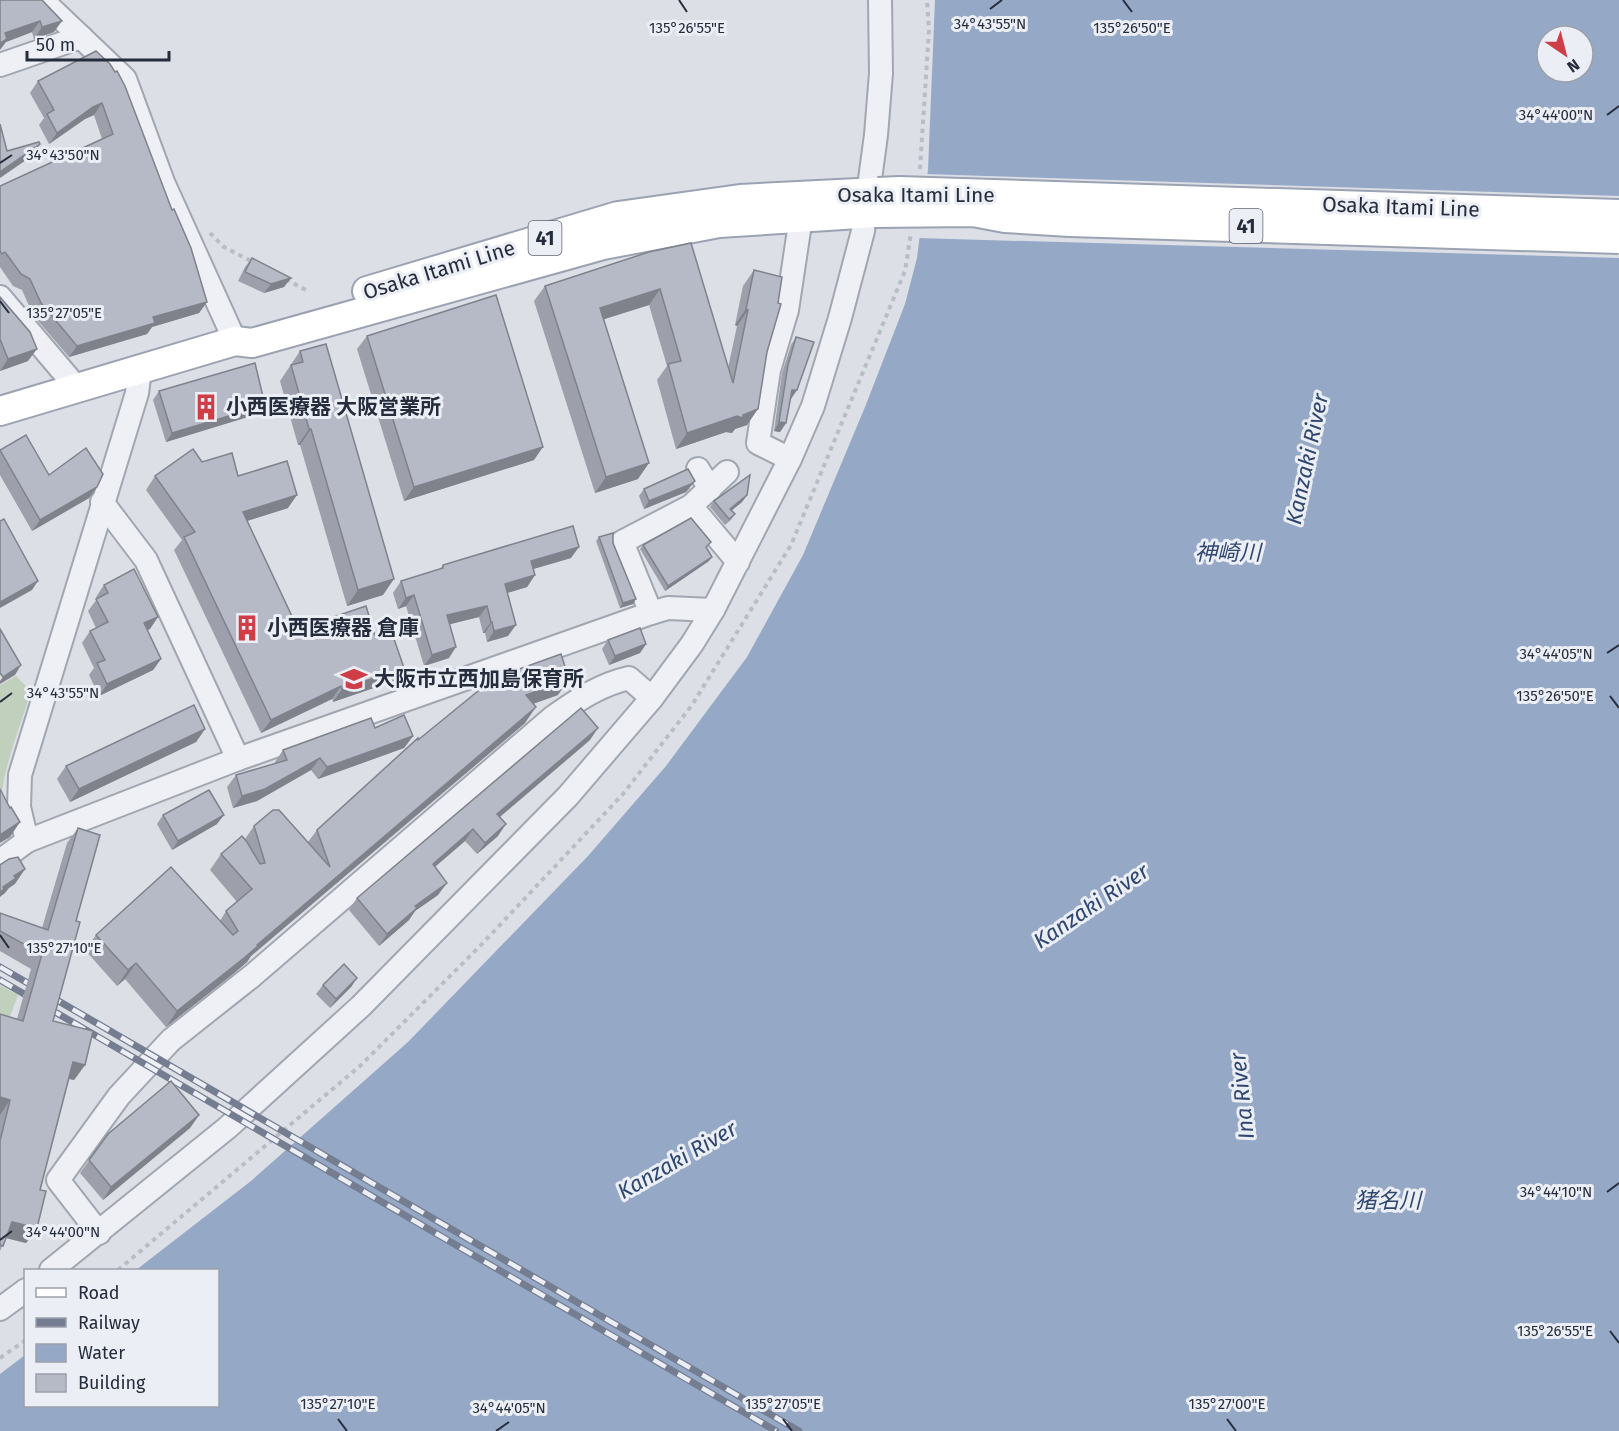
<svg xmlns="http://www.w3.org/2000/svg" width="1619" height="1431" font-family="'Fira Sans','Noto Sans JP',sans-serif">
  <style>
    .green { fill: #c0d0bd }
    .water { fill: #95a9c7; fill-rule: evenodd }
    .pier { fill: #dcdfe6 }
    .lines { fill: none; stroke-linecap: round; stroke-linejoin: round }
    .minor-casing { stroke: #a1a6b0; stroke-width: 26 }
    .major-casing { stroke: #9ba2b2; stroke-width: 32 }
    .path { stroke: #babdc5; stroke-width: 4; stroke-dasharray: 4.5 4.5; stroke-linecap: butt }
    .minor { stroke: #eef0f5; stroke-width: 22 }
    .major { stroke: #fff; stroke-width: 28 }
    .rail-casing { stroke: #757d90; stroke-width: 7 }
    .rail { stroke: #ebeef4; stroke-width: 4.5; stroke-dasharray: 14; stroke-linecap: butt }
    .major-bridge-casing { stroke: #9ba2b2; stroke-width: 32; stroke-linecap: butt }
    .major-bridge { stroke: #fff; stroke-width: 28 }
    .wall { fill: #9da0aa }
    .shaded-wall { fill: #7f828b }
    .building { fill: #b6bac6; stroke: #7f828b; stroke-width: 1.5 }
    .ticks { fill: none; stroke: #252c3c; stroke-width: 2 }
    .labels { text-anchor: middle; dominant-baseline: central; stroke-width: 6; stroke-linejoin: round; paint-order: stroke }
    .shield { fill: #ebeef4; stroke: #606673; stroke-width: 1.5 }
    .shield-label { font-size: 20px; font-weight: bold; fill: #252c3c }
    .street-label { font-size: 21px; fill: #252c3c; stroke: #ebeef4 }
    .poi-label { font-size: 21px; font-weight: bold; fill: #252c3c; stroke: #ebeef4; text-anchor: start }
    .water-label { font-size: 22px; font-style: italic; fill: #2f4770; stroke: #ebeef4 }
    .ticks-label { font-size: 15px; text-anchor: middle; fill: #252c3c; stroke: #ebeef4; stroke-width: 6; stroke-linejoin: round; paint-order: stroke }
  </style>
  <rect width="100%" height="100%" fill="#dcdfe6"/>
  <g class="green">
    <path d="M16 676 31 691C19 731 1 771 0 813V685Z"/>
    <polygon points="0,985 18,995 9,1019 0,1017"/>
  </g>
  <path class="water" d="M935 0H1619V1431H0V1374L25 1355 26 1406H218V1270H136L251 1181 408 1042 588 856 666 766 747 657 803 555 865 407 905 304 917 258 928 170ZM1547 36H1583V72H1547Z"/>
  <polygon class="pier" points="925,174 1619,196 1619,258 917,238"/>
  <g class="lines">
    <g class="minor-casing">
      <g id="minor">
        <polyline points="42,0 125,79 163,182 235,341"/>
        <polyline points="0,65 81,37"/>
        <polyline points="0,297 77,388"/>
        <polyline points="790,459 758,443 769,370 787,310 801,217"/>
        <polyline points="698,469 710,489"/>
        <polyline points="102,502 146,560 238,759"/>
        <polyline points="691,506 738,562"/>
        <polyline points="651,613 622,542 691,506 727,472"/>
        <polyline points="27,841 19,807 20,775 137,393 140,370"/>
        <polyline points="0,861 27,841 238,759 651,613 668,608 713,610"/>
        <path d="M99 1233 58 1180 119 1096 171 1040 252 976 553 717C578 700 599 685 629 678L652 698"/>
        <polyline points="51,1270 227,1128 361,1006 568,796 652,698 692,644 713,610 790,459 813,406 840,318 863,231 876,135 881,73 880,0"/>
        <polyline points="0,1309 26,1290"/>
      </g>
    </g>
    <g class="major-casing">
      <g id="major">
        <polyline points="367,291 618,216 740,199 878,192"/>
        <polyline points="0,411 235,341 252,343 603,245 719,223 874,213"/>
      </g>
    </g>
    <g class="path">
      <polyline points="920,169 929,30 927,0"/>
      <polyline points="210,233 224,247 253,262"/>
      <polyline points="286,279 309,292"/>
      <polyline points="118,1270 360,1066 482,944 623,794 692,705 791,545 905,271 911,233"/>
      <polyline points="0,1358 26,1340"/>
    </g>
    <use href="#minor" class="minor"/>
    <use href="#major" class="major"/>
    <g class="rail-casing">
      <g id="rail">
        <polyline points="0,967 799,1431"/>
        <polyline points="0,980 776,1431"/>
      </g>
    </g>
    <use href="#rail" class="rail"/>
    <g class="major-bridge-casing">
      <g id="major-bridge">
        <polyline points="878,192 899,191 1619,214"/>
        <polyline points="874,213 973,212 1005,218 1070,222 1619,239"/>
      </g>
    </g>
    <use href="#major-bridge" class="major-bridge"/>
  </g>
  <g class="wall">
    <polygon points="0,0 42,0 54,32 34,39 32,32 6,42"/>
    <polygon points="96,51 172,210 207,302 199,313 152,327 147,334 69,357 33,315 22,290 13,286 0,267 0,186 102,139 94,115 85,119 49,144 39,125 44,118 30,93 38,81"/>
    <polygon points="649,252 728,368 737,326 735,325 743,286 754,270 767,352 747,425 735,429 732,433 726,432 676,449 657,380 667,366 649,305 604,319 638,479 595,493 534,301 545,286"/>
    <polygon points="252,258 291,278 284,287 264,293 238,281 245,267"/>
    <polygon points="0,297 28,361 0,371"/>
    <polygon points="367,336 534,460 404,501 357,349"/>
    <polygon points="796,337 797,390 790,399 786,423 780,432 774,431 782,373 791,345"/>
    <polygon points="300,351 383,595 347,606 300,445 298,445 280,381"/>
    <polygon points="159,391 258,414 166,442 153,400"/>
    <polygon points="26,435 49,475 97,487 89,498 32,531 0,475 0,450"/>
    <polygon points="202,462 288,508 247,521 298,629 375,636 404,668 394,681 333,702 332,699 261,733 174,550 182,540 146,490 155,476"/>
    <polygon points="690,488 686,492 644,509 639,496 644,489"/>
    <polygon points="747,495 742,502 732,510 735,514 731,520 725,525 710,507 714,501"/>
    <polygon points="599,537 613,543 633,604 620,608 596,541"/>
    <polygon points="643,545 706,548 709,561 665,591 640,549"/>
    <polygon points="571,558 533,569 535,575 527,587 507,593 508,636 487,642 485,633 483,633 479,617 449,624 449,658 424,666 406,606 398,609 393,593 401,581 440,569 443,565"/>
    <polygon points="104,585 150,629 147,630 161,659 153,670 99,696 89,675 94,668 82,643 90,631 96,628 88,611 97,599 96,597"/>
    <polygon points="608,640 646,644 640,653 609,665 602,649"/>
    <polygon points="508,673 558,695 533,704 525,723 251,956 247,962 233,974 166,1027 125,979 117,986 85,950 96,935 220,921 226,911 237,902 210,870 221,854 245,839 254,826 308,842 317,830 418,740"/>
    <polygon points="375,728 413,736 404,748 318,779 311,770 257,801 233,808 227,787 236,775 275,763 275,762 283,750"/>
    <polygon points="205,729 196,742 70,802 57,779 66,766"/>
    <polygon points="590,740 500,817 498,836 477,854 465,841 435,867 438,895 415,911 409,920 379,946 349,910 357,898"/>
    <polygon points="163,815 217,824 172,850 157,824"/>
    <polygon points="78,828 76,921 53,1021 85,1065 74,1080 69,1079 40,1190 37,1228 26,1243 6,1238 0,1251 0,1014 17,1019 31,969 0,951 0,913 42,928 67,843"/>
    <polygon points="357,978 351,987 330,1008 316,994 323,985"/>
    <polygon points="199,1115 190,1128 103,1200 80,1173 108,1134"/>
  </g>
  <g class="shaded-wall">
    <polygon points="40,21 32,32 6,42 0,50 0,40 5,33"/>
    <polygon points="62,21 54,32 34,39 42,27"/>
    <polygon points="102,103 94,115 85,119 49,144 57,133 93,107"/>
    <polygon points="40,144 32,156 0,178 0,172"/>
    <polygon points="291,278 284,287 264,293 271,284"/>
    <polygon points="660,289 649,305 589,324 600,308"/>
    <polygon points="207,302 199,313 152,327 147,334 69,357 77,346 153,317"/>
    <polygon points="746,309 748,310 737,326 735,325"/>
    <polygon points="37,349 28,361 0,371 8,359"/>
    <polygon points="792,390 797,390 791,399 786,398"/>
    <polygon points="265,405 258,414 166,442 172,433"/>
    <polygon points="758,409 747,425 735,429 732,433 726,432 676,449 687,433"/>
    <polygon points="779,422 786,423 780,432 774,431"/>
    <polygon points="309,429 311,429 300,445 298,445"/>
    <polygon points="543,447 534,460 404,501 414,487"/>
    <polygon points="649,463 638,479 595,493 606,477"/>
    <polygon points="695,481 686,492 644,509 649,501"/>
    <polygon points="97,487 89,498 32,531 40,520"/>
    <polygon points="297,495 288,508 234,525 243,512"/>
    <polygon points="747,495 742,502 726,515 730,509"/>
    <polygon points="579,547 571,558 523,572 531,561"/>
    <polygon points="712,557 709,561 665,591 668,586"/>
    <polygon points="535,575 527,587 497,596 505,584"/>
    <polygon points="394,579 383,595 347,606 358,590"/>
    <polygon points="38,581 32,590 0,608 0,602"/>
    <polygon points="414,595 406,606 398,609 406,598"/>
    <polygon points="636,599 633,604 620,608 623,603"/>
    <polygon points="487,606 479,617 439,627 447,615"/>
    <polygon points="158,617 150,629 136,635 144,623"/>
    <polygon points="491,622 492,622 485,633 483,633"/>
    <polygon points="516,625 508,636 487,642 494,631"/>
    <polygon points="646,644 640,653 609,665 615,656"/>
    <polygon points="456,647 449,658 424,666 432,655"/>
    <polygon points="161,659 153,670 99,696 107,684"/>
    <polygon points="21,665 15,675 0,684 0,681 3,677"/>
    <polygon points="404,668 394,681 333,702 342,689"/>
    <polygon points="569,679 558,695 515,710 526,695"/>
    <polygon points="341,686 332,699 261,733 271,720"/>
    <polygon points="536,707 525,723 251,956 247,962 233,974 166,1027 177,1011 257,945"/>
    <polygon points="598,728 590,740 489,826 497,814"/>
    <polygon points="205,729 196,742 70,802 79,789"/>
    <polygon points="413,736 404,748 318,779 327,767"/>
    <polygon points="320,758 311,770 257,801 233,808 242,796"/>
    <polygon points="224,815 217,824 172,850 178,841"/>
    <polygon points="20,822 10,837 0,843 0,835"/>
    <polygon points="506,824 498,836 477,854 485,843"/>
    <polygon points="473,829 465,841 424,876 433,864"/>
    <polygon points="25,869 15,884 9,888 5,893 0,897 0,891 3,887 14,876"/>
    <polygon points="447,883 438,895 415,911 409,920 379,946 387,934 415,906"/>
    <polygon points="136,963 125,979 117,986 128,970"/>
    <polygon points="357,978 351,987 330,1008 336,999"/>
    <polygon points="73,1062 85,1065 74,1080 62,1077"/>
    <polygon points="0,1097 10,1100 0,1115"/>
    <polygon points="199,1115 190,1128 103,1200 111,1187"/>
    <polygon points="12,1222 37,1228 26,1243 2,1237"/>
  </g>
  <g class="building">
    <polygon points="0,0 42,0 62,21 42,27 40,21 5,33 7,39 0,43"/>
    <polygon points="96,51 110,64 115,72 117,71 125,86 172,210 174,209 191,248 207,302 153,317 155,323 77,346 41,303 30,279 21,274 5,252 2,254 0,251 0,186 113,134 102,103 93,107 57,133 47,114 54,110 38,81"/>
    <polygon points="0,124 7,151 39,142 40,144 0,172"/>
    <polygon points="691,243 733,383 748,310 746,309 754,270 782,277 778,303 781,304 767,352 758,409 743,415 743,418 737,416 687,433 668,364 681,361 660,289 600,308 649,463 606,477 545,286 649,252"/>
    <polygon points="252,258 291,278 271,284 245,272"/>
    <polygon points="496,295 543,447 414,487 367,336"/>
    <polygon points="0,297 30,332 37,349 8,359 0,339"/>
    <polygon points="796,337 814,342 797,390 792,390 786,423 779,422 788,365"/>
    <polygon points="326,344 394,579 358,590 311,429 309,429 291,365 303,362 300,351"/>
    <polygon points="255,363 265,405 172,433 159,391"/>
    <polygon points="26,435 49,475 86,448 103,474 97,487 40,520 0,450"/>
    <polygon points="193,449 202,462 232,453 238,476 287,461 297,495 243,512 298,629 366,606 375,636 391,630 404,668 342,689 341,686 271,720 184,537 195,532 155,476"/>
    <polygon points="688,469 695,481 691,484 649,501 644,489"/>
    <polygon points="750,475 747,495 730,509 735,514 729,519 714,501"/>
    <polygon points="691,518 711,542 706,547 712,557 668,586 643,545"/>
    <polygon points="4,519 38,581 0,602 0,521"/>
    <polygon points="573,526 579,547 531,561 535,575 505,584 516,625 494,631 492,622 491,622 487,606 447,615 456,647 432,655 414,595 406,598 401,581 443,568 443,565"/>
    <polygon points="613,533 613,543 636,599 623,603 599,537"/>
    <polygon points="134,569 158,617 144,623 161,659 107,684 97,663 105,660 90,631 108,622 96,599 108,593 104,585"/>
    <polygon points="640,628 646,644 615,656 608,640"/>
    <polygon points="0,629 21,665 3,677 1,674 0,674"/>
    <polygon points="561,654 569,679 526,695 536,707 257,945 258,946 244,958 177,1011 136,963 128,970 96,935 171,867 233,935 238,931 226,911 252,889 221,854 242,836 247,842 260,864 265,863 254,826 273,810 279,810 330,867 317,830 418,738 418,740 505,669 508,673"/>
    <polygon points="194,705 205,729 79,789 66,766"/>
    <polygon points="581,708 598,728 497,814 506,824 485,843 473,829 433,864 447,883 415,906 417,908 387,934 357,898"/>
    <polygon points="404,715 413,736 327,767 320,758 265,789 242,796 236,775 287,760 283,750 371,718 375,728"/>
    <polygon points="0,789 10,808 11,807 20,822 0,835"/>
    <polygon points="209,790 224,815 178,841 163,815"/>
    <polygon points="78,828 100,835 76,921 80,922 53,1021 93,1031 85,1065 73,1062 40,1190 46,1191 37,1228 12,1222 3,1246 0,1245 0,1141 10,1100 0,1097 0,1014 23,1021 42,954 0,931 0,913 48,930"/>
    <polygon points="18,857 25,869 14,876 16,878 3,887 4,889 0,892 0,865 9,859"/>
    <polygon points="344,964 357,978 336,999 323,985"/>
    <polygon points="171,1081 199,1115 111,1187 89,1160 108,1134"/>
  </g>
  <path class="ticks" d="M679 0 687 12M1123 0 1132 12M990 9 1002 0M1607 115 1619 106M0 163 12 155M0 301 9 313M1607 653 1619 645M1610 696 1619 708M0 702 12 693M0 935 9 948M1607 1192 1619 1183M0 1240 12 1231M1610 1331 1619 1343M338 1419 347 1431M783 1419 792 1431M1227 1419 1236 1431M496 1431 509 1422"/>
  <defs>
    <g id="building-bare" transform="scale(2.07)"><path d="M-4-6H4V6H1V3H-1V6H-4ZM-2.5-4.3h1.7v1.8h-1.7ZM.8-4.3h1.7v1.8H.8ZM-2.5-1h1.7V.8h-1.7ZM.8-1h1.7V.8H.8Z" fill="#cf3d46" stroke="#ebeef4" stroke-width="2.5" paint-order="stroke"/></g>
    <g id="school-bare" transform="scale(2.07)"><path d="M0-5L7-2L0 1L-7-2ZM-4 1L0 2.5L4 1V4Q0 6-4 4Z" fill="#cf3d46" stroke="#ebeef4" stroke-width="2.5" paint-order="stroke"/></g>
  </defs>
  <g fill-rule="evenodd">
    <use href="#building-bare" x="206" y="407"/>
    <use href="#building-bare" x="247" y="628"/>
    <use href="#school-bare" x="354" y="679"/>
  </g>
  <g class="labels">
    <g class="shield">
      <rect x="1229.5" y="209" width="33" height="34" rx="4.5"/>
      <rect x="528.5" y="221" width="33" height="34" rx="4.5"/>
    </g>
    <g class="shield-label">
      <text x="1246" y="226">41</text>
      <text x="545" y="238">41</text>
    </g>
    <g class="street-label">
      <text x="916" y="195">Osaka Itami Line</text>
      <text transform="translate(1401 207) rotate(2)">Osaka Itami Line</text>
      <text transform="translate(439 270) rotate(-17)">Osaka Itami Line</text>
    </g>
    <g class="poi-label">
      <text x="226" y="407">小西医療器 大阪営業所</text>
      <text x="267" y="628">小西医療器 倉庫</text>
      <text x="374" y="679">大阪市立西加島保育所</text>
    </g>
    <g class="water-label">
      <text transform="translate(1307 459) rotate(-78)">Kanzaki River</text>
      <text x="1228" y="552">神崎川</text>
      <text transform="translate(1091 906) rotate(-34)">Kanzaki River</text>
      <text transform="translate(1242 1096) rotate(-96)">Ina River</text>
      <text transform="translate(677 1160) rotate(-30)">Kanzaki River</text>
      <text x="1388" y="1200">猪名川</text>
    </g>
  </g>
  <g class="ticks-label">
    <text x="990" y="29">34°43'55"N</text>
    <text x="687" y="33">135°26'55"E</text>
    <text x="1132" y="33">135°26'50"E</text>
    <text x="1556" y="120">34°44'00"N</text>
    <text x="63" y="160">34°43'50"N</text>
    <text x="64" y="318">135°27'05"E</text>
    <text x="1556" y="659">34°44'05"N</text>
    <text x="63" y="698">34°43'55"N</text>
    <text x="1555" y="701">135°26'50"E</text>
    <text x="64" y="953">135°27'10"E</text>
    <text x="1556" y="1197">34°44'10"N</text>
    <text x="63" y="1237">34°44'00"N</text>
    <text x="1555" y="1336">135°26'55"E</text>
    <text x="338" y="1409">135°27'10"E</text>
    <text x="783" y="1409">135°27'05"E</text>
    <text x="1227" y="1409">135°27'00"E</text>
    <text x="509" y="1413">34°44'05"N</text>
  </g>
  <rect x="24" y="1269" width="195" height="138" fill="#ebeef4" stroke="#9ca0aa" stroke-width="1.5"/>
  <rect x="36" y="1288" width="30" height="9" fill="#ffffff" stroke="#9ca0aa" stroke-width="1.5"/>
  <text x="78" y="1299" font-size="18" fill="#252c3c">Road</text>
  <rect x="36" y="1318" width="30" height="9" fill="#757d90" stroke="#9ca0aa" stroke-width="1.5"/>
  <text x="78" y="1329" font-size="18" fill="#252c3c">Railway</text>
  <rect x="36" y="1344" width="30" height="18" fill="#95a9c7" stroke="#9ca0aa" stroke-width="1.5"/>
  <text x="78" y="1359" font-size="18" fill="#252c3c">Water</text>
  <rect x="36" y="1374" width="30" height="18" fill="#b6bac6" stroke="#9ca0aa" stroke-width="1.5"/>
  <text x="78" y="1389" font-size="18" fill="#252c3c">Building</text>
  <g transform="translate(1565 54) rotate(145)"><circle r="28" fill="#ebeef4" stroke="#9ca0aa" stroke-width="1.5"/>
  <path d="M0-4.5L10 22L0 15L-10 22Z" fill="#cf3d46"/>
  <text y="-9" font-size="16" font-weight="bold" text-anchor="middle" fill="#252c3c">N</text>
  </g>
  <path d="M27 51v9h142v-9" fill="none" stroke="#252c3c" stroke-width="3"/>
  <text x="36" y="51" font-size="18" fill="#252c3c" stroke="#ebeef4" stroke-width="4.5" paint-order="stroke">50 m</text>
</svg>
